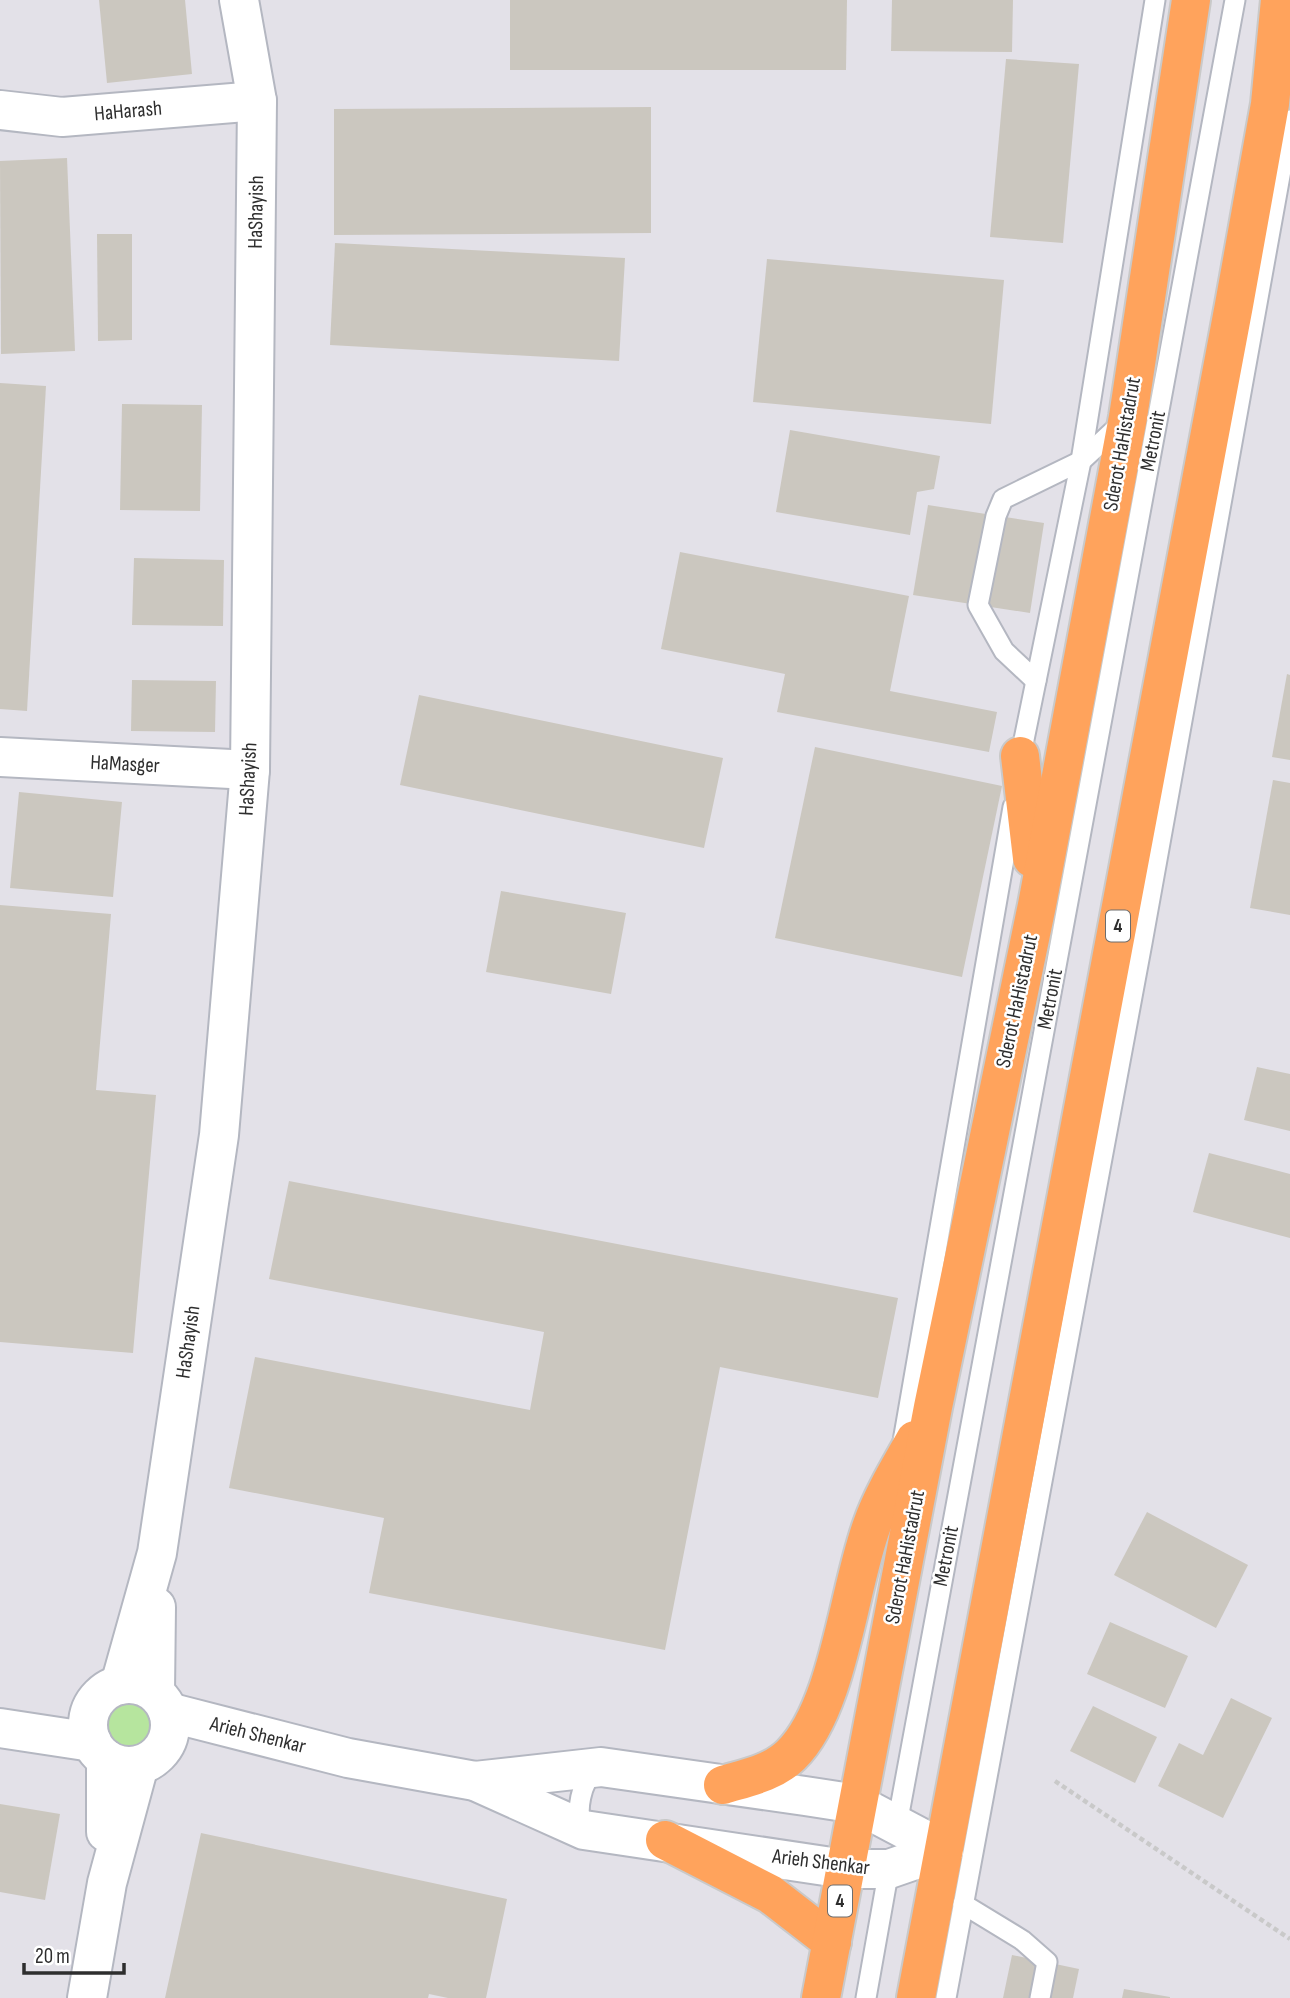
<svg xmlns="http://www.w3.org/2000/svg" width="1290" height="1998" font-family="'Sofia Sans Condensed',sans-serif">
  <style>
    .industrial { fill: #e3e1e8 }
    .green { fill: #b6e59e }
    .building { fill: #cbc7bf }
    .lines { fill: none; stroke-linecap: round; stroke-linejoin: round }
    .lane-casing { stroke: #b4b7c1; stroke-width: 23 }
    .street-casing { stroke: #b4b7c1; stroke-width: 42 }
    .secondary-casing { stroke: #b4b7c1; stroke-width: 42 }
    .highway-casing { stroke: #c9c9c9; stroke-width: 42 }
    .path { stroke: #c9c9c9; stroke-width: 4.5; stroke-dasharray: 5 3.5; stroke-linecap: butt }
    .lane { stroke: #fff; stroke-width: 19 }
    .street { stroke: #fff; stroke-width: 38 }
    .secondary { stroke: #fff; stroke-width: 38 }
    .highway { stroke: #ffa35c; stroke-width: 38 }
    .labels { text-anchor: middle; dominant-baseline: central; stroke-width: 5; stroke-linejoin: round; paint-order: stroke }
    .shield { fill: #fff; stroke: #6d6d6d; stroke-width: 2 }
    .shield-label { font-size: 19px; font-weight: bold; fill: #2e2e2e }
    .street-label { font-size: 21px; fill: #2e2e2e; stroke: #fff }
  </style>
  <rect width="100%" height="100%" fill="#efe9e1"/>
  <rect class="industrial" x="0" y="0" width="1290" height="1998"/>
  <circle class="green" cx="130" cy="1726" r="28"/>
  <g class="building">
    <polygon points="99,0 185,0 192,74 107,83"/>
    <polygon points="510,0 847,0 846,70 510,70"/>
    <polygon points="892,0 1013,0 1012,52 891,51"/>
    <polygon points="1006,59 1079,64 1063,243 990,237"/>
    <polygon points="651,107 651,233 334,235 334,109"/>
    <polygon points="67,158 75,351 1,354 0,161"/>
    <polygon points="97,234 132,234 132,340 98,341"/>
    <polygon points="335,243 625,258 619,361 330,345"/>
    <polygon points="767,259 1004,280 991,424 753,402"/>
    <polygon points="0,383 46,386 27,711 0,709"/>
    <polygon points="122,404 202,405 200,511 120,510"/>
    <polygon points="790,430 940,456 934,489 917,492 910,535 776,512"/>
    <polygon points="928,505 1044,523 1030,613 913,595"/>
    <polygon points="680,552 909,596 890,691 997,712 989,752 777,712 785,674 661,649"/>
    <polygon points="134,558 224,560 223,626 132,625"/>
    <polygon points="1287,674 1290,675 1290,760 1272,757"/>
    <polygon points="132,680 216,681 215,732 131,731"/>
    <polygon points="419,695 723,758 704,848 400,785"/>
    <polygon points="815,747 1002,786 962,977 775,938"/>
    <polygon points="1273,780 1290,783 1290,915 1250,908"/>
    <polygon points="19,792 122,802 113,897 10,888"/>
    <polygon points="501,891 626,913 611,994 486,972"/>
    <polygon points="0,905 111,914 96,1090 156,1095 133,1353 0,1342"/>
    <polygon points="1257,1067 1290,1074 1290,1131 1244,1120"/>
    <polygon points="1209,1153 1290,1174 1290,1238 1193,1212"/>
    <polygon points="289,1181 898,1298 878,1398 720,1367 665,1650 369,1593 384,1518 229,1488 255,1357 530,1410 544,1332 269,1279"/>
    <polygon points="1147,1512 1248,1565 1216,1628 1114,1575"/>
    <polygon points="1110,1622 1188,1656 1165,1708 1087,1674"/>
    <polygon points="1231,1698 1272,1718 1223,1818 1158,1786 1179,1743 1203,1755"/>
    <polygon points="1093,1706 1157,1737 1135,1783 1070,1751"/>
    <polygon points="0,1804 60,1814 45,1900 0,1892"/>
    <polygon points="201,1833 507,1899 486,1998 448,1998 429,1994 428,1998 165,1998"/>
    <polygon points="1012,1955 1079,1969 1073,1998 1003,1998"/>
    <polygon points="1124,1989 1170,1997 1170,1998 1122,1998"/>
  </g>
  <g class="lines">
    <g class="lane-casing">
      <g id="lane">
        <polyline points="1036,681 1004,651 978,605 996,516 1003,499 1081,461 1122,423"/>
        <polyline points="1019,764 1081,461 1155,0"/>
        <polyline points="902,1447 1013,807"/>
        <path d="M584 1830C574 1813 581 1780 597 1769"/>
        <polyline points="896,1830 1235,0"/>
        <polyline points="963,1904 1022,1940 1047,1962 1040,1998"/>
        <polyline points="866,1998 890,1863"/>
        <polyline points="946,1998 1142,943 1290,120"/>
      </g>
    </g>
    <g class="street-casing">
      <g id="street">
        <polyline points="0,110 62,117 257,101"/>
        <polyline points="0,757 250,770"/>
        <polyline points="120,1685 157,1553 219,1135 250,770 257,101 239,0"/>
        <polyline points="155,1692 156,1607"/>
        <polyline points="106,1759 106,1832"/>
        <polyline points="87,1998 107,1883 139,1765"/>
      </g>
    </g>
    <g class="secondary-casing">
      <g id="secondary">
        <circle cx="129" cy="1725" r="41"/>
        <polyline points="168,1712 348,1758 475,1781 584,1830 845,1869 889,1869 944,1850"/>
        <polyline points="0,1728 92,1742"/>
        <polyline points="475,1781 601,1767 805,1796 857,1804 944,1850"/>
      </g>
    </g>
    <g class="highway-casing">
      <g id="highway">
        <polyline points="1020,756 1032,858"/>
        <path d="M723 1785C746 1778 773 1773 791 1755 839 1708 848 1590 872 1525 882 1496 900 1467 915 1440"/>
        <polyline points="665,1840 770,1894 832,1942"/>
        <polyline points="821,1998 933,1407 1037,905 1128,417 1191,0"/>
        <polyline points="916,1998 1234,305 1270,104 1280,0"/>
      </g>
    </g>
    <polyline class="path" points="1055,1781 1290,1939"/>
    <use href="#lane" class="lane"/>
    <use href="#street" class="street"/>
    <use href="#secondary" class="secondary"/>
    <use href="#highway" class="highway"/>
  </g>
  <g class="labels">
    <g class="shield">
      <rect x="1106" y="910.5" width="24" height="31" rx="5"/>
      <rect x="828" y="1885.5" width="24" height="31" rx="5"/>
    </g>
    <g class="shield-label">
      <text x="1118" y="926">4</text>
      <text x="840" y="1901">4</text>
    </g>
    <g class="street-label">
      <text transform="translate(128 111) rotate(-5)">HaHarash</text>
      <text transform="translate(256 212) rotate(-89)">HaShayish</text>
      <text transform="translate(1153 441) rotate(-79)">Metronit</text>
      <text transform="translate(1122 444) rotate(-80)">Sderot HaHistadrut</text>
      <text transform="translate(125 764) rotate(3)">HaMasger</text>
      <text transform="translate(248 779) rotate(-87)">HaShayish</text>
      <text transform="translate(1050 999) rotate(-79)">Metronit</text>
      <text transform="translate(1017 1001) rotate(-78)">Sderot HaHistadrut</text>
      <text transform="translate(188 1342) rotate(-82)">HaShayish</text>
      <text transform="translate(946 1556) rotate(-79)">Metronit</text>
      <text transform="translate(905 1557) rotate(-79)">Sderot HaHistadrut</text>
      <text transform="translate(258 1735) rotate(14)">Arieh Shenkar</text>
      <text transform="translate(821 1862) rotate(7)">Arieh Shenkar</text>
    </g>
  </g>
  <path d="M24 1963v10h100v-10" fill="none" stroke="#2e2e2e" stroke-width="3.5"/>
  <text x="35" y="1963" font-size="21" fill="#2e2e2e" stroke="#ffffff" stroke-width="5" paint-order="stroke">20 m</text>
</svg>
